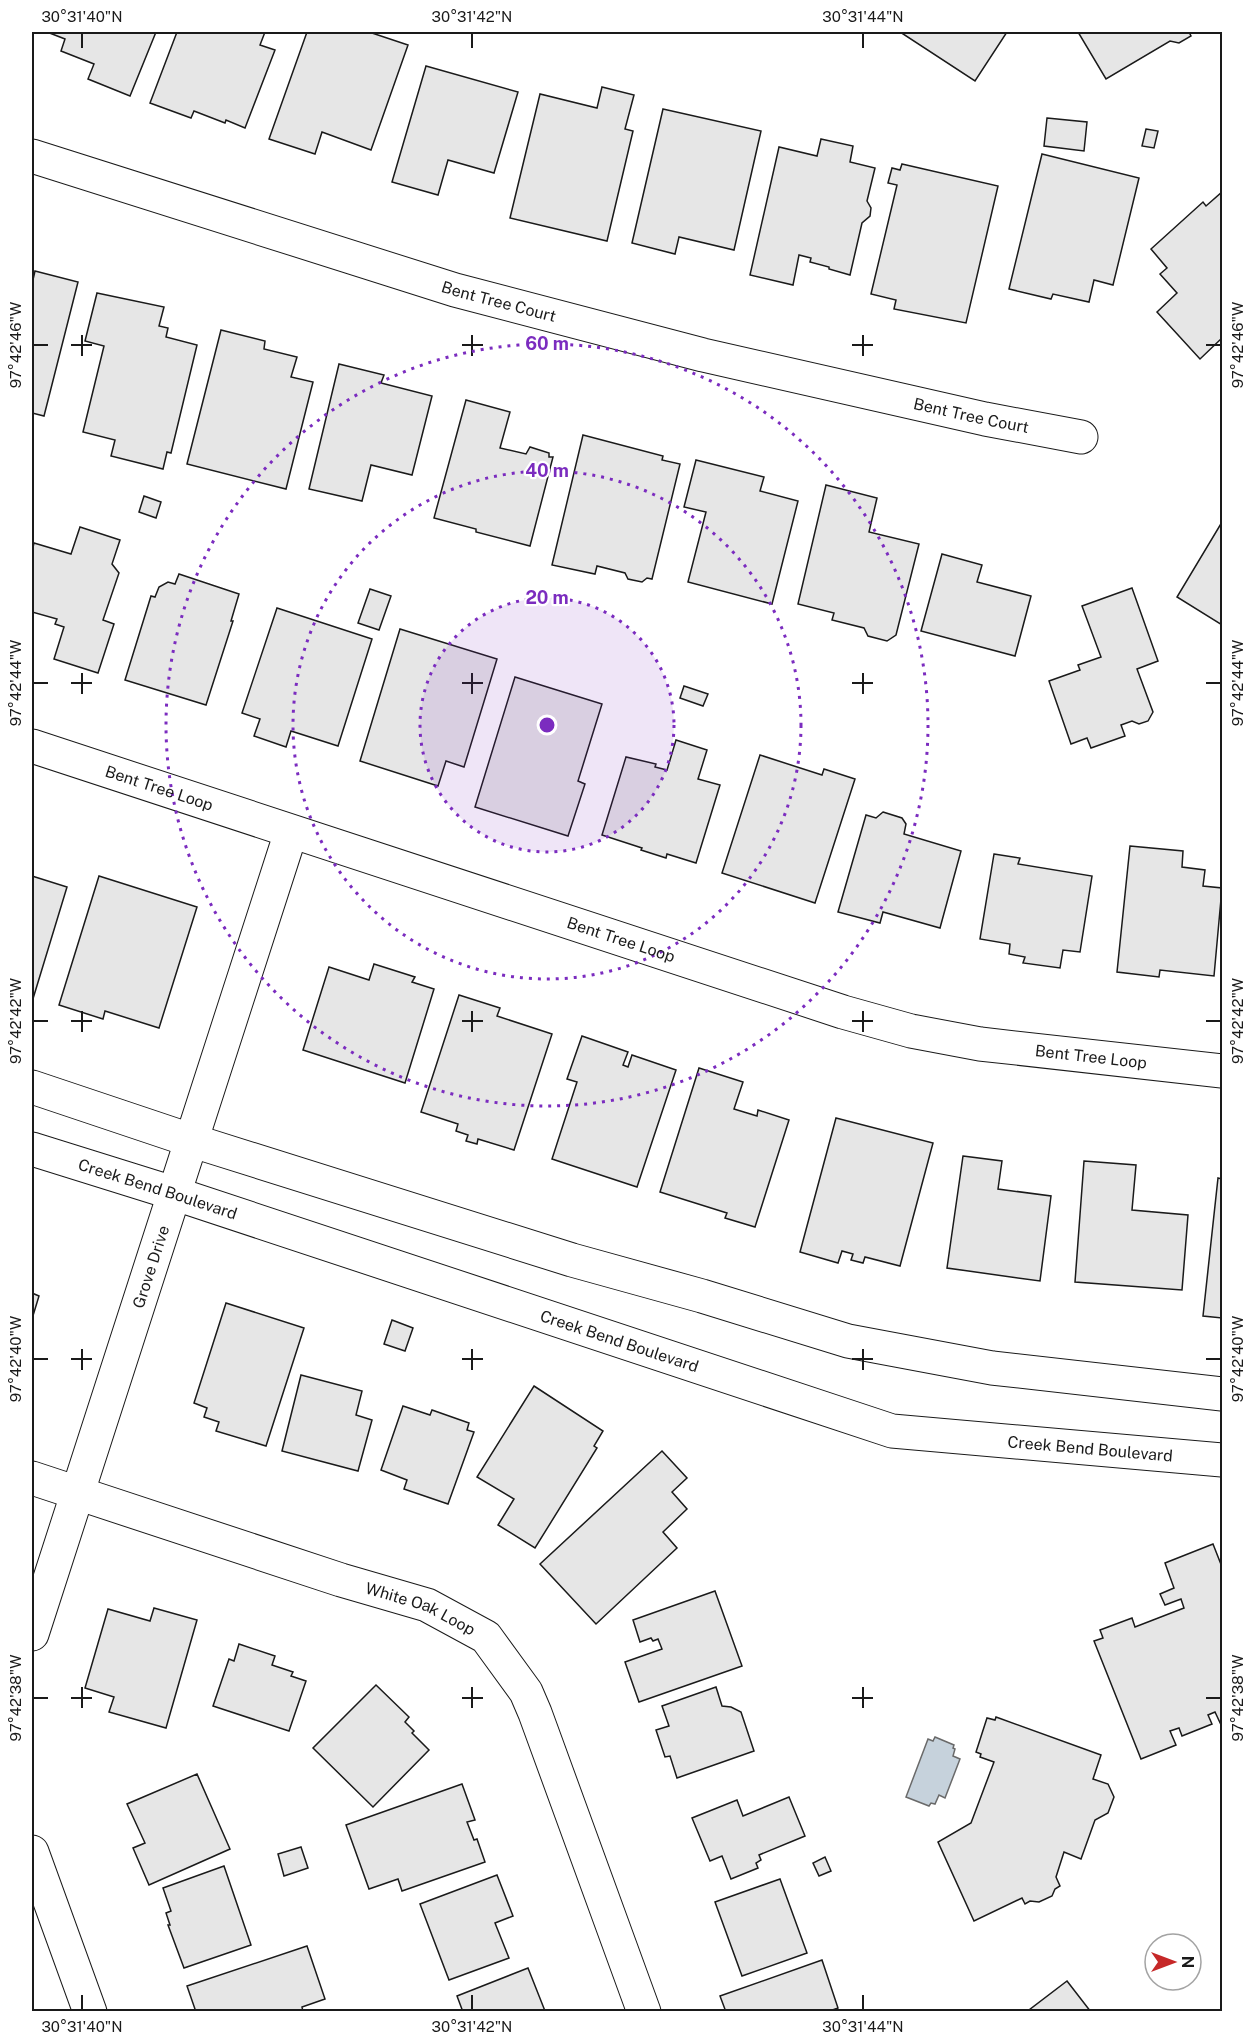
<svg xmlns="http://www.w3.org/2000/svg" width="1254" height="2043" font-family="'Public Sans',sans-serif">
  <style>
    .water { fill: #c6d2dc; stroke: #6a6a6a; stroke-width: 1.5 }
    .building { fill: #e6e6e6; stroke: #1a1a1a; stroke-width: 1.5 }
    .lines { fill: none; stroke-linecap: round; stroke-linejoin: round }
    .street-casing { stroke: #1a1a1a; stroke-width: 35 }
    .secondary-casing { stroke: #1a1a1a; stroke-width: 35 }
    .street { stroke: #fff; stroke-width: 33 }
    .secondary { stroke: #fff; stroke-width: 33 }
    .ticks { fill: none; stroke: #1a1a1a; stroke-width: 2 }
    .ring { fill: none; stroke: #7b2cbf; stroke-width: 3; stroke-dasharray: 3 6 }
    .labels { text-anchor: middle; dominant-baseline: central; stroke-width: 4.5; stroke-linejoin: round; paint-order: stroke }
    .street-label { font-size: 16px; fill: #1a1a1a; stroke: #fff }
    .centre { fill: #7b2cbf; stroke: #fff; stroke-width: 3 }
    .ring-label { font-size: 18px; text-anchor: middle; font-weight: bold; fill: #7b2cbf; stroke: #fff; stroke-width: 4.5; stroke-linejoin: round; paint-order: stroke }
    .neatline { fill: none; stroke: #1a1a1a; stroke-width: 2 }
    .ticks-label { font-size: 15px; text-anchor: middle; fill: #1a1a1a }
  </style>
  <rect width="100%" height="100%" fill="#fff"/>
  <polygon class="water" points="935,1737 954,1745 953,1748 955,1749 953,1756 960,1759 945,1798 939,1795 935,1804 931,1803 929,1806 906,1797 928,1739 933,1741"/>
  <g class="building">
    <polygon points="47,32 156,32 130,96 88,79 94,64 61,51 65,39"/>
    <polygon points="177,32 265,32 260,45 275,50 245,128 226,120 225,123 194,111 191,118 150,103"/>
    <polygon points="307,32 369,32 408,45 371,150 322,132 315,154 269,139"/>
    <polygon points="900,32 1007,32 975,81"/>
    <polygon points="1078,32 1189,32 1191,36 1179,43 1170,41 1106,79"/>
    <polygon points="426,66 518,92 494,173 448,160 438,195 392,182"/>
    <polygon points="602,87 634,95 625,129 633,131 607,241 510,218 540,94 597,108"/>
    <polygon points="663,109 761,131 734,250 679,237 675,254 632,243"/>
    <polygon points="1047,118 1087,122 1084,151 1044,146"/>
    <polygon points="1146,129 1158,131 1154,148 1142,146"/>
    <polygon points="821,139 853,146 850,162 875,168 867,201 871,208 870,216 862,223 850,275 829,269 829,267 810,262 811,258 799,255 793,285 750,275 779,147 817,156"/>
    <polygon points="1042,154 1139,178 1113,285 1094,280 1089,302 1053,294 1051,299 1009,289"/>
    <polygon points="902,164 998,186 966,323 894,309 896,300 871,294 897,185 888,183 892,168 900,170"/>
    <polygon points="1222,192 1222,338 1200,359 1157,312 1177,293 1160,274 1167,268 1151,249 1203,202 1206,206"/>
    <polygon points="35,271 78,282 44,416 32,413 32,284"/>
    <polygon points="97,293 164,307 159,326 168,328 166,337 197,345 171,453 167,452 163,469 111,456 115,440 83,432 104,346 85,341"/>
    <polygon points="221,330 265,341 264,349 297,357 291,377 313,382 286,489 187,464"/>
    <polygon points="339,364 384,375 381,383 432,396 412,475 371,465 362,501 309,489"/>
    <polygon points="466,400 510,412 500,448 526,454 530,447 549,453 549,457 553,457 530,546 476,532 476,529 434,518"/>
    <polygon points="583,435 663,456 662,460 680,464 652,579 647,578 642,582 628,579 625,573 597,566 595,574 552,565"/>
    <polygon points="696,460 764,477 760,491 798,501 772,604 688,582 706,512 684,507"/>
    <polygon points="826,485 877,498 869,532 919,544 896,635 887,641 868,636 864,628 832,620 834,613 798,604"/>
    <polygon points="144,496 161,502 156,518 139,512"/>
    <polygon points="1222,522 1222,625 1177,597"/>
    <polygon points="80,527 120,540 112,564 119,573 103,620 114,624 98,673 54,659 64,627 55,624 57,619 32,612 32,551 34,543 71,554"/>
    <polygon points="942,554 982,565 977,582 1031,596 1015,656 921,631"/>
    <polygon points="179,574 239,594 231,621 233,621 206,705 125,680 151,596 155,597 159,587 168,582 175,584"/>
    <polygon points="1132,588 1158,661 1137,669 1153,712 1148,721 1139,724 1132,721 1121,725 1125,736 1091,748 1087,738 1071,744 1049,681 1080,670 1078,665 1101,657 1082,606"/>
    <polygon points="370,589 391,596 379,630 358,623"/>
    <polygon points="277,608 372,639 338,746 291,731 286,747 254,736 260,719 242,713"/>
    <polygon points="400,629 497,659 464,767 446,761 438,786 360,761"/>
    <polygon points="515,677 602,704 578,781 585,784 568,836 475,807"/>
    <polygon points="684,686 708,694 703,706 680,698"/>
    <polygon points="676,740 707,750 698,779 720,785 696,863 667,854 666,858 641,850 642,848 602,835 626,757 656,764 655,767 667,770"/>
    <polygon points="760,755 822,775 824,769 855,779 815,903 722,873"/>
    <polygon points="883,812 902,818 906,824 904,834 961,851 940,928 883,912 880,923 838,912 866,815 876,818"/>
    <polygon points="1130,846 1183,851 1182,867 1205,870 1203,886 1222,888 1214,976 1160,970 1159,977 1117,972"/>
    <polygon points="994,854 1020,858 1018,864 1092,876 1080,952 1063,950 1060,968 1023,963 1025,957 1009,954 1010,944 980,939"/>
    <polygon points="32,876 67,887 32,1002"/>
    <polygon points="99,876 197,907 159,1028 105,1011 103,1019 59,1005"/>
    <polygon points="374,964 415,977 412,982 434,989 405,1083 303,1050 329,967 369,980"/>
    <polygon points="459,995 500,1008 497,1016 552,1034 514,1150 478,1139 477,1144 466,1141 468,1135 456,1131 458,1124 421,1112"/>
    <polygon points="582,1036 628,1052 623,1065 628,1067 632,1055 676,1070 637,1187 552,1159 577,1082 567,1079"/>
    <polygon points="699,1068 743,1082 734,1109 757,1116 758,1110 789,1120 755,1227 725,1218 727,1213 660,1192"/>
    <polygon points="836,1118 933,1143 900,1266 865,1257 863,1263 851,1260 853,1254 842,1251 838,1263 800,1252"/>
    <polygon points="963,1156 1002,1161 998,1189 1051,1196 1040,1281 947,1268"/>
    <polygon points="1084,1161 1136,1165 1132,1210 1188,1215 1182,1290 1075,1282"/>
    <polygon points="1218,1178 1222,1179 1222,1318 1203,1316"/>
    <polygon points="32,1293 39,1296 32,1319"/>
    <polygon points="226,1303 304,1328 266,1446 216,1431 219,1422 204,1417 207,1408 194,1403"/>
    <polygon points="392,1320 413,1328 405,1351 384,1344"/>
    <polygon points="301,1375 362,1391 356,1415 372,1420 358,1471 282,1451"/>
    <polygon points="534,1386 603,1431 594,1446 597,1448 535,1548 498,1525 514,1499 477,1477"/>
    <polygon points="403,1406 430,1415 432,1410 469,1423 467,1430 474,1432 448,1504 404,1489 407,1480 381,1470"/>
    <polygon points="662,1451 687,1478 672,1492 687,1509 663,1532 677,1548 596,1624 540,1564"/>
    <polygon points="1213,1544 1222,1567 1222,1727 1215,1712 1208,1715 1212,1724 1182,1736 1179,1728 1170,1731 1176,1745 1141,1759 1094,1641 1103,1638 1100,1630 1132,1618 1135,1627 1184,1608 1181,1599 1165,1605 1160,1594 1174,1588 1165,1563"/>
    <polygon points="715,1591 742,1666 639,1702 625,1662 662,1649 658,1639 653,1641 651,1638 640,1642 633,1620"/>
    <polygon points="154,1608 197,1620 166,1728 109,1712 114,1697 85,1688 108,1609 150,1621"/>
    <polygon points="239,1644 275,1656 272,1665 293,1672 291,1676 306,1681 289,1731 213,1706 229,1659 234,1661"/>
    <polygon points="376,1685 409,1717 405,1722 414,1731 412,1733 429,1750 373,1807 313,1748"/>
    <polygon points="716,1687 722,1706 731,1707 741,1712 754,1751 677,1778 670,1756 665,1757 656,1730 669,1726 662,1706"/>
    <polygon points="996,1717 1101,1755 1093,1779 1108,1784 1114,1797 1108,1813 1095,1820 1081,1859 1064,1852 1056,1877 1060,1886 1055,1889 1052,1896 1039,1902 1030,1901 1025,1904 1022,1898 974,1921 938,1842 971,1823 994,1762 980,1757 981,1754 976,1752 987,1718 995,1720"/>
    <polygon points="197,1774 230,1849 149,1885 133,1848 145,1843 127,1804"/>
    <polygon points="462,1784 475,1820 467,1822 474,1840 477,1839 485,1862 402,1891 398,1879 369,1889 346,1825"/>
    <polygon points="789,1797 805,1836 759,1855 761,1860 756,1863 758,1868 731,1879 722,1856 710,1861 692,1818 737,1800 743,1816"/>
    <polygon points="301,1847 308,1868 284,1876 278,1854"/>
    <polygon points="825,1857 831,1871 819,1876 813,1863"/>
    <polygon points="224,1866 251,1945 184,1968 168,1925 170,1925 166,1913 171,1911 163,1888"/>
    <polygon points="497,1875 513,1916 495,1923 509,1958 449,1980 420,1904"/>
    <polygon points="780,1879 807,1953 742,1976 715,1902"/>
    <polygon points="307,1946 325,1999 302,2007 303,2012 196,2012 187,1986"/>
    <polygon points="822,1960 838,2008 827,2012 726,2012 720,1996"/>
    <polygon points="528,1968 545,2011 463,2012 457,1996"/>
    <polygon points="1067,1981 1091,2012 1030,2012 1029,2010"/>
  </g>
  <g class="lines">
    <g class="street-casing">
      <g id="street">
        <path id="s1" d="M32 156 455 290 703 355 985 419 1081 437"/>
        <path id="s2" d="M32 746 843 1012 911 1031 980 1044 1222 1071"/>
        <path id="s3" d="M32 1478 341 1580 427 1605 486 1637 526 1692 535 1713 644 2012"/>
        <path id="s4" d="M32 1634 291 832"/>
        <polyline points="32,1852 90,2012"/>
      </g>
    </g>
    <g class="secondary-casing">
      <g id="secondary">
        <polyline points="32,1087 190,1140 572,1260 702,1296 848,1341 992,1368 1222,1394"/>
        <path id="s5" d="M32 1149 173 1193 892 1431 1222 1460"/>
      </g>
    </g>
    <use href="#street" class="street"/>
    <use href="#secondary" class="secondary"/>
  </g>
  <path class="ticks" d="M82 33V48M472 33V48M863 33V48M82 335V356M472 335V356M863 335V356M33 345H48M71 345H92M462 345H483M852 345H873M1206 345H1221M82 673V694M472 673V694M863 673V694M33 683H48M71 683H92M462 683H483M852 683H873M1206 683H1221M82 1011V1032M472 1011V1032M863 1011V1032M33 1021H48M71 1021H92M462 1021H483M852 1021H873M1206 1021H1221M82 1349V1370M472 1349V1370M863 1349V1370M33 1359H48M71 1359H92M462 1359H483M852 1359H873M1206 1359H1221M82 1687V1708M472 1687V1708M863 1687V1708M33 1698H48M71 1698H92M462 1698H483M852 1698H873M1206 1698H1221M82 1995V2010M472 1995V2010M863 1995V2010"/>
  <circle cx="547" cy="725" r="127" fill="#7b2cbf" fill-opacity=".12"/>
  <g class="ring">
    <circle cx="547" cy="725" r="127"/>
    <circle cx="547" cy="725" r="254"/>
    <circle cx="547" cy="725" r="381"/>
  </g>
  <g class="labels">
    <g class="street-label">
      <text stroke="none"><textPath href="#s1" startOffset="489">Bent Tree Court</textPath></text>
      <text stroke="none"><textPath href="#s1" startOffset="975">Bent Tree Court</textPath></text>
      <text stroke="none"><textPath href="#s2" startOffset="134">Bent Tree Loop</textPath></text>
      <text stroke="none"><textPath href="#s2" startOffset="620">Bent Tree Loop</textPath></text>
      <text stroke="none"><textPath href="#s2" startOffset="1106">Bent Tree Loop</textPath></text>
      <text stroke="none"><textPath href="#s5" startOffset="132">Creek Bend Boulevard</textPath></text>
      <text stroke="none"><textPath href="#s4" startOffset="386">Grove Drive</textPath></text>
      <text stroke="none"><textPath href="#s5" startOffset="618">Creek Bend Boulevard</textPath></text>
      <text stroke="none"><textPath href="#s5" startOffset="1104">Creek Bend Boulevard</textPath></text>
      <text stroke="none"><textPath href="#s3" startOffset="410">White Oak Loop</textPath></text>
    </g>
  </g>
  <circle cx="547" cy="725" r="9" class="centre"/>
  <g class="ring-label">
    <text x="547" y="350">60 m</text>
    <text x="547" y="477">40 m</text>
    <text x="547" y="604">20 m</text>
  </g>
  <rect width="1254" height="2043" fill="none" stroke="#ffffff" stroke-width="66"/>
  <g transform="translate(1173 1962) rotate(90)"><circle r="28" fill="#ffffff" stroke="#a3a3a3" stroke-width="1.5"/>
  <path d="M0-4.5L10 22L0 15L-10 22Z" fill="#c62828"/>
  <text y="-9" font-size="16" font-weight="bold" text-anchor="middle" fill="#1a1a1a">N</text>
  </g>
  <rect x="33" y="33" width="1188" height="1977" class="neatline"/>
  <g class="ticks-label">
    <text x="82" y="22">30°31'40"N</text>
    <text x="472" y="22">30°31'42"N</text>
    <text x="863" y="22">30°31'44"N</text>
    <text transform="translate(1238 345) rotate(-90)" y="5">97°42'46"W</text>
    <text transform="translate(16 345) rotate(-90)" y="5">97°42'46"W</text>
    <text transform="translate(1238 683) rotate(-90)" y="5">97°42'44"W</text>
    <text transform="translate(16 683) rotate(-90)" y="5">97°42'44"W</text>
    <text transform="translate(16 1021) rotate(-90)" y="5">97°42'42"W</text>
    <text transform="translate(1238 1021) rotate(-90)" y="5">97°42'42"W</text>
    <text transform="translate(1238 1359) rotate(-90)" y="5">97°42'40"W</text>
    <text transform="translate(16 1359) rotate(-90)" y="5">97°42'40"W</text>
    <text transform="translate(16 1698) rotate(-90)" y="5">97°42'38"W</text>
    <text transform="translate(1238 1698) rotate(-90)" y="5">97°42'38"W</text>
    <text x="82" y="2032">30°31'40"N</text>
    <text x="472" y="2032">30°31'42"N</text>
    <text x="863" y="2032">30°31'44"N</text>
  </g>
</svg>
